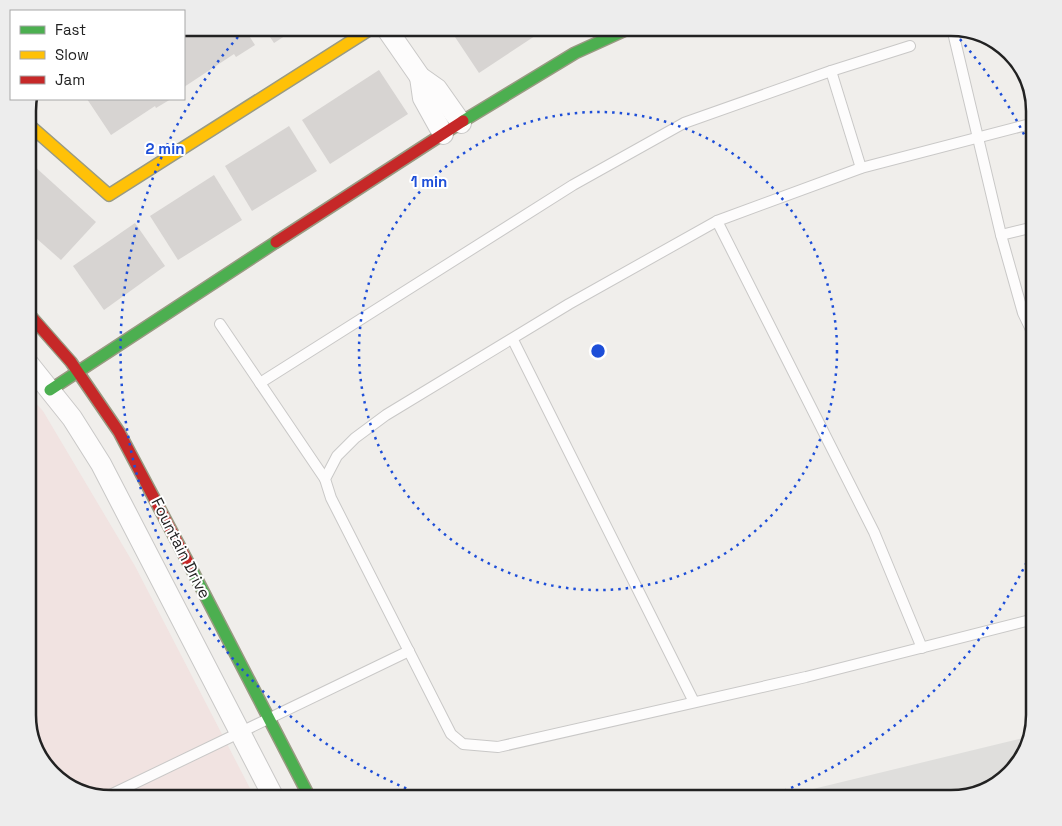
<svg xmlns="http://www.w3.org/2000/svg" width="1062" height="826" font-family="'Space Grotesk',sans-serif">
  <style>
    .residential { fill: #dfdedc }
    .commercial { fill: #f1e3e1 }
    .building { fill: #d7d4d2 }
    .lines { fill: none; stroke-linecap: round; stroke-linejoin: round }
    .lane-casing { stroke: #c9c8c7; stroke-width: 12 }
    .street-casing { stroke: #c9c8c7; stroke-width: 22 }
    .fast-casing { stroke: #999a82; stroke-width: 14 }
    .slow-casing { stroke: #999a82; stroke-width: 14 }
    .jam-casing { stroke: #999a82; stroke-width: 14 }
    .lane { stroke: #fdfcfc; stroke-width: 10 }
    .street { stroke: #fdfcfc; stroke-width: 20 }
    .fast { stroke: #4caf50; stroke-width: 11 }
    .slow { stroke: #ffc107; stroke-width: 11 }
    .jam { stroke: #c62828; stroke-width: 11 }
    .ring { fill: none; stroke: #1d4ed8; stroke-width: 2.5; stroke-dasharray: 2.5 5 }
    .labels { text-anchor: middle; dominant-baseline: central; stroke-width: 4; stroke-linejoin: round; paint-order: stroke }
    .street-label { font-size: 16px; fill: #222; stroke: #fff }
    .rim { fill: none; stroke: #222; stroke-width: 2.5 }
    .centre { fill: #1d4ed8; stroke: #fff; stroke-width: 2.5 }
    .ring-label { font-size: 15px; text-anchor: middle; font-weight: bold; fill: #1d4ed8; stroke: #fff; stroke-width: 4; stroke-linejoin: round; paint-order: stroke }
  </style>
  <rect width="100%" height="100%" fill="#f0eeeb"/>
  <polygon class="residential" points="1027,737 1017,766 987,790 950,798 776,798"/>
  <polygon class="commercial" points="28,395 43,411 135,566 255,798 111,798 60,781 36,752 28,720"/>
  <g class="building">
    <polygon points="184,28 244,28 255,45 236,57 234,54 184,87"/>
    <polygon points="264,28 297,28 274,43"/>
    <polygon points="449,28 547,28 479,73"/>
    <polygon points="379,70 408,114 330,164 302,120"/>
    <polygon points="87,99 171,99 156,108 155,106 111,135"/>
    <polygon points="289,126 317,171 252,211 225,166"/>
    <polygon points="33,165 96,222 61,260 28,231 28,172"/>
    <polygon points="214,175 242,220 178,260 150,216"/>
    <polygon points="135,223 165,266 104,310 73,266"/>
    <polygon points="853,789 859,798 839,798"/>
  </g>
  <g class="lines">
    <g class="lane-casing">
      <g id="lane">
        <polyline points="952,28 1001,235 1023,313 1034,336"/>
        <polyline points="831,71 861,168"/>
        <polyline points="1034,123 861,168 717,221 569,304 386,415 355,438 337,456 325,479 331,498 451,734 463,744 498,747 806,677 1034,619"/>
        <polyline points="717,221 874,532 922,648"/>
        <polyline points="1001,235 1034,227"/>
        <polyline points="220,324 325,479"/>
        <polyline points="513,340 694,702"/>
        <polyline points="260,383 573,185 684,123 831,71 910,46"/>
        <polyline points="106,797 409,651"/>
      </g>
    </g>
    <g class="street-casing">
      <g id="street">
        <polyline points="386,28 420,77 437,89 461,123"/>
        <polyline points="420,77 423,98 443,134"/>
        <polyline points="28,363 72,418 101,464 274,798"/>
      </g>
    </g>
    <g class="fast-casing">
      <g id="fast">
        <polyline points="463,121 575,53 630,28"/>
        <polyline points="50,390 276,242"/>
        <polyline points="191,568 310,798"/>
      </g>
    </g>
    <g class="slow-casing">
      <polyline id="slow" points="28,124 109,195 372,28"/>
    </g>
    <g class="jam-casing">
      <g id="jam">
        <polyline points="276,242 463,121"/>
        <polyline points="28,313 71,362 119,432 191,568"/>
      </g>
    </g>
    <use href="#lane" class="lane"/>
    <use href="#street" class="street"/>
    <use href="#fast" class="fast"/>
    <use href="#slow" class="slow"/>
    <use href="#jam" class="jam"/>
  </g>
  <g class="ring">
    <circle cx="598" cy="351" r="239"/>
    <path d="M1033 549A478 478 0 0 1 769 797M427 797A478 478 0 0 1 246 28M950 28A478 478 0 0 1 1033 153"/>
  </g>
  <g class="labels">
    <g class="street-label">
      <text transform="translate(181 548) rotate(63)">Fountain Drive</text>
    </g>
  </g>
  <path d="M0 0H1062V826H0ZM111 36H951A75 75 0 0 1 1026 111V715A75 75 0 0 1 951 790H111A75 75 0 0 1 36 715V111A75 75 0 0 1 111 36Z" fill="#ededed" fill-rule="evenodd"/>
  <path class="rim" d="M111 36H951A75 75 0 0 1 1026 111V715A75 75 0 0 1 951 790H111A75 75 0 0 1 36 715V111A75 75 0 0 1 111 36Z"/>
  <circle cx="598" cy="351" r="8" class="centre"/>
  <g class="ring-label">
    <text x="165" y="154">2 min</text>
    <text x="429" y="187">1 min</text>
  </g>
  <rect x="10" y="10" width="175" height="90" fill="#ffffff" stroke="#a7a7a7"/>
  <rect x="20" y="26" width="25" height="8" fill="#4caf50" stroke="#a7a7a7"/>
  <text x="55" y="35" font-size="15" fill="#222222">Fast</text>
  <rect x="20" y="51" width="25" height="8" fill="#ffc107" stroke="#a7a7a7"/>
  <text x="55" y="60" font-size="15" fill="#222222">Slow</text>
  <rect x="20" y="76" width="25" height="8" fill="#c62828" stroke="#a7a7a7"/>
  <text x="55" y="85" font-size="15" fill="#222222">Jam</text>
</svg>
